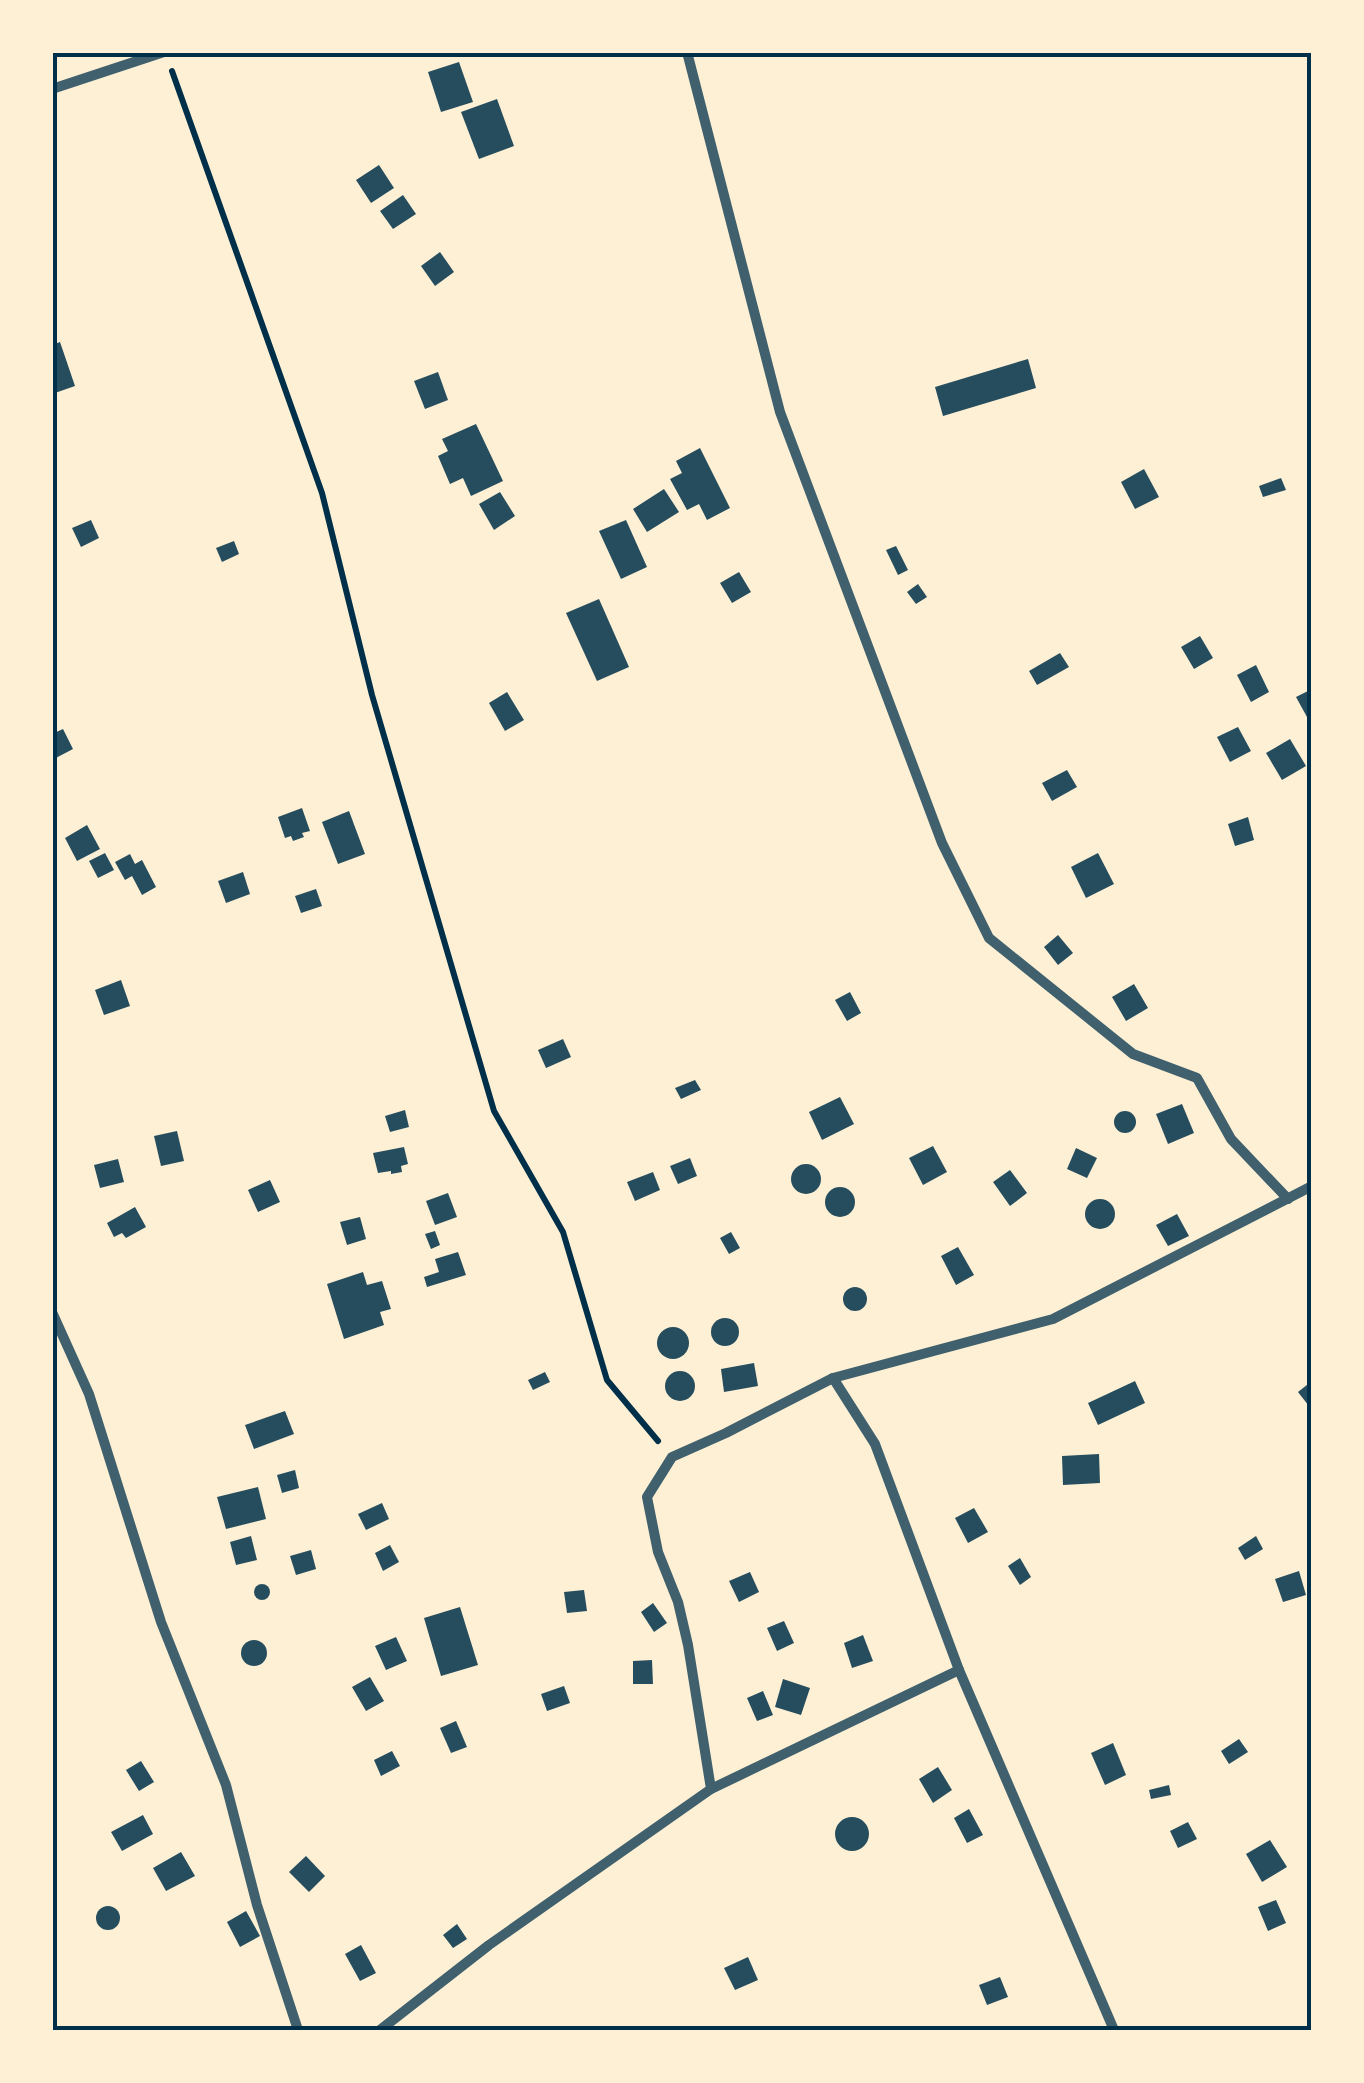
<svg xmlns="http://www.w3.org/2000/svg" width="1364" height="2083" font-family="Lato,sans-serif">
  <style>
    .building { fill: #264d5e }
    .lines { fill: none; stroke-linecap: round; stroke-linejoin: round }
    .path { stroke: #003049; stroke-width: 6 }
    .minor { stroke: #3f606c; stroke-width: 10 }
    .neatline { fill: none; stroke: #003049; stroke-width: 4 }
  </style>
  <rect width="100%" height="100%" fill="#fdf0d5"/>
  <g class="building">
    <polygon points="459,62 473,102 441,112 428,72"/>
    <polygon points="497,99 514,146 479,159 461,112"/>
    <polygon points="379,165 394,188 371,203 356,180"/>
    <polygon points="403,195 416,214 393,229 380,211"/>
    <polygon points="440,252 454,272 435,286 421,266"/>
    <polygon points="60,342 75,386 52,394 52,345"/>
    <polygon points="1028,359 1036,388 943,416 935,387"/>
    <polygon points="438,372 448,400 425,409 414,381"/>
    <polygon points="476,424 503,481 471,496 463,478 450,484 438,456 448,451 442,439"/>
    <polygon points="700,448 730,508 707,520 699,504 687,510 670,479 682,473 676,461"/>
    <polygon points="1144,469 1159,497 1135,509 1121,482"/>
    <polygon points="1281,478 1286,490 1263,497 1259,486"/>
    <polygon points="664,489 679,512 647,532 633,509"/>
    <polygon points="500,492 515,516 494,530 479,504"/>
    <polygon points="91,520 99,538 81,547 72,528"/>
    <polygon points="626,520 647,567 621,579 599,531"/>
    <polygon points="234,541 239,554 222,562 216,548"/>
    <polygon points="896,546 908,570 898,575 886,550"/>
    <polygon points="739,572 751,592 732,603 720,583"/>
    <polygon points="918,584 927,597 916,604 907,592"/>
    <polygon points="599,599 629,667 597,681 566,613"/>
    <polygon points="1200,636 1213,658 1194,669 1181,647"/>
    <polygon points="1060,653 1069,667 1037,685 1029,671"/>
    <polygon points="1256,665 1269,692 1251,702 1237,675"/>
    <polygon points="1312,689 1312,714 1307,717 1296,697"/>
    <polygon points="507,692 524,720 505,731 489,703"/>
    <polygon points="1238,727 1251,751 1230,762 1217,737"/>
    <polygon points="63,729 73,749 52,760 52,734"/>
    <polygon points="1290,739 1306,766 1282,780 1266,753"/>
    <polygon points="1067,770 1077,787 1052,801 1042,783"/>
    <polygon points="302,808 310,831 302,833 304,837 293,841 291,836 285,838 278,817"/>
    <polygon points="349,811 365,854 338,864 322,822"/>
    <polygon points="1248,817 1254,840 1235,846 1228,824"/>
    <polygon points="87,825 100,849 77,861 65,838"/>
    <polygon points="105,853 114,870 98,878 89,861"/>
    <polygon points="1098,853 1114,884 1086,898 1071,867"/>
    <polygon points="130,854 135,864 142,860 156,887 142,895 132,876 125,880 115,862"/>
    <polygon points="243,872 250,894 226,903 218,881"/>
    <polygon points="316,889 322,906 301,913 295,896"/>
    <polygon points="1058,935 1073,953 1058,965 1044,947"/>
    <polygon points="121,980 130,1006 104,1015 95,990"/>
    <polygon points="1134,984 1148,1008 1126,1021 1112,997"/>
    <polygon points="850,992 861,1013 847,1021 835,1000"/>
    <polygon points="563,1039 571,1057 546,1068 538,1050"/>
    <polygon points="695,1080 701,1090 681,1099 675,1088"/>
    <polygon points="840,1097 854,1124 822,1140 809,1112"/>
    <polygon points="1182,1104 1194,1133 1168,1144 1156,1114"/>
    <polygon points="405,1110 409,1127 390,1132 385,1116"/>
    <circle cx="1125" cy="1122" r="11"/>
    <polygon points="177,1131 184,1161 161,1166 154,1136"/>
    <polygon points="933,1146 947,1172 923,1185 909,1158"/>
    <polygon points="404,1147 408,1164 401,1166 402,1172 391,1174 391,1171 378,1173 373,1153"/>
    <polygon points="1076,1148 1097,1158 1087,1178 1067,1169"/>
    <polygon points="690,1158 697,1176 678,1184 670,1166"/>
    <polygon points="118,1159 124,1182 100,1188 94,1165"/>
    <circle cx="806" cy="1179" r="15"/>
    <polygon points="1010,1170 1027,1193 1010,1206 993,1182"/>
    <polygon points="653,1172 660,1190 635,1201 627,1182"/>
    <polygon points="270,1180 280,1202 258,1212 248,1190"/>
    <circle cx="840" cy="1202" r="15"/>
    <polygon points="448,1193 457,1217 435,1225 426,1201"/>
    <circle cx="1100" cy="1214" r="15"/>
    <polygon points="135,1207 146,1227 126,1238 122,1233 114,1237 107,1223"/>
    <polygon points="1177,1214 1189,1236 1168,1246 1156,1225"/>
    <polygon points="360,1217 366,1239 347,1245 340,1222"/>
    <polygon points="435,1231 440,1245 431,1249 425,1234"/>
    <polygon points="731,1232 740,1248 729,1254 720,1238"/>
    <polygon points="958,1247 974,1275 956,1285 941,1256"/>
    <polygon points="458,1252 466,1275 427,1287 424,1277 439,1272 435,1259"/>
    <polygon points="363,1272 367,1285 382,1281 391,1309 380,1312 384,1325 344,1339 327,1284"/>
    <circle cx="855" cy="1299" r="12"/>
    <circle cx="725" cy="1332" r="14"/>
    <circle cx="673" cy="1343" r="16"/>
    <polygon points="754,1363 758,1386 724,1392 721,1369"/>
    <circle cx="680" cy="1386" r="15"/>
    <polygon points="545,1372 550,1382 533,1390 528,1380"/>
    <polygon points="1135,1381 1145,1403 1098,1425 1088,1403"/>
    <polygon points="1312,1381 1312,1410 1298,1392"/>
    <polygon points="285,1411 294,1434 254,1449 245,1425"/>
    <polygon points="1099,1454 1100,1483 1063,1485 1062,1456"/>
    <polygon points="295,1470 299,1488 282,1493 277,1475"/>
    <polygon points="258,1487 266,1519 226,1529 217,1497"/>
    <polygon points="382,1503 389,1519 366,1530 358,1514"/>
    <polygon points="974,1508 988,1532 968,1543 955,1518"/>
    <polygon points="251,1536 257,1560 236,1565 230,1542"/>
    <polygon points="1256,1536 1263,1549 1245,1560 1238,1548"/>
    <polygon points="390,1545 399,1562 383,1571 375,1553"/>
    <polygon points="311,1550 316,1569 296,1575 290,1556"/>
    <polygon points="1020,1558 1031,1577 1020,1585 1008,1566"/>
    <polygon points="1299,1571 1306,1595 1283,1602 1275,1579"/>
    <polygon points="750,1572 759,1592 739,1602 729,1581"/>
    <circle cx="262" cy="1592" r="8"/>
    <polygon points="584,1590 587,1611 567,1613 564,1592"/>
    <polygon points="653,1603 667,1623 654,1632 641,1612"/>
    <polygon points="460,1607 478,1665 441,1676 424,1618"/>
    <polygon points="784,1621 794,1643 777,1651 767,1628"/>
    <polygon points="863,1635 873,1661 852,1668 844,1643"/>
    <polygon points="396,1637 407,1661 386,1670 375,1646"/>
    <circle cx="254" cy="1653" r="13"/>
    <polygon points="652,1660 653,1684 633,1684 633,1661"/>
    <polygon points="370,1677 384,1701 366,1711 352,1687"/>
    <polygon points="783,1679 810,1688 801,1715 775,1707"/>
    <polygon points="564,1686 570,1703 547,1711 541,1694"/>
    <polygon points="763,1691 773,1715 757,1721 747,1698"/>
    <polygon points="456,1721 467,1747 451,1753 440,1728"/>
    <polygon points="1239,1739 1248,1752 1229,1764 1221,1751"/>
    <polygon points="1113,1743 1126,1775 1105,1785 1091,1753"/>
    <polygon points="392,1751 400,1766 381,1776 374,1760"/>
    <polygon points="141,1761 154,1782 139,1791 126,1770"/>
    <polygon points="938,1767 952,1790 933,1803 919,1779"/>
    <polygon points="1169,1785 1171,1795 1151,1799 1149,1790"/>
    <polygon points="969,1809 983,1835 967,1843 954,1818"/>
    <polygon points="143,1815 153,1834 122,1851 111,1832"/>
    <circle cx="852" cy="1834" r="17"/>
    <polygon points="1188,1822 1197,1839 1178,1848 1170,1831"/>
    <polygon points="1270,1840 1287,1867 1262,1882 1246,1854"/>
    <polygon points="181,1852 195,1876 166,1891 153,1868"/>
    <polygon points="306,1856 325,1876 309,1892 289,1872"/>
    <polygon points="1276,1900 1286,1923 1268,1931 1258,1907"/>
    <circle cx="108" cy="1918" r="12"/>
    <polygon points="246,1911 260,1936 240,1947 227,1922"/>
    <polygon points="457,1924 467,1939 453,1948 443,1935"/>
    <polygon points="361,1945 376,1973 360,1981 345,1954"/>
    <polygon points="748,1957 758,1980 735,1990 724,1968"/>
    <polygon points="1000,1977 1008,1997 987,2005 979,1985"/>
  </g>
  <g class="lines">
    <polyline class="path" points="172,71 322,493 372,695 494,1111 563,1232 607,1380 658,1441"/>
    <g class="minor">
      <polyline points="687,52 780,412 942,843 989,938 1133,1054 1197,1078 1231,1139 1288,1199"/>
      <polyline points="52,89 164,52"/>
      <polyline points="52,1312 89,1394 161,1622 226,1785 257,1905 298,2030"/>
      <polyline points="833,1378 875,1444 959,1670 1114,2030"/>
      <polyline points="711,1789 959,1670"/>
      <polyline points="380,2030 489,1945 711,1789 688,1645 678,1602 658,1552 647,1497 672,1457 726,1433 833,1378 1053,1319 1312,1186"/>
    </g>
  </g>
  <rect width="1364" height="2083" fill="none" stroke="#fdf0d5" stroke-width="110"/>
  <rect x="55" y="55" width="1254" height="1973" class="neatline"/>
</svg>
